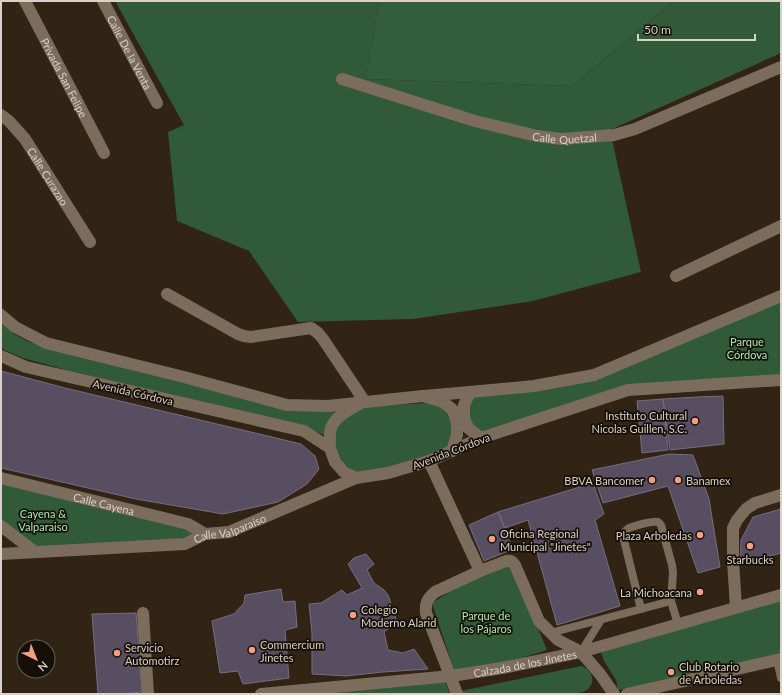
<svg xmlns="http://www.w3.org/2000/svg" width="782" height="695" font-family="Lato,sans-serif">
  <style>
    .green { fill: #305a38 }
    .forest { fill: #335e3b }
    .building { fill: #584e61; stroke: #776d80 }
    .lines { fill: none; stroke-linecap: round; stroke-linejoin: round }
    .service { stroke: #7c6c5b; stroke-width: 8 }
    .minor { stroke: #7c6c5b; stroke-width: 12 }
    .tertiary { stroke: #7c6c5b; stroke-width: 12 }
    .secondary { stroke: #7c6c5b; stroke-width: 12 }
    .poi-dot { fill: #f2a080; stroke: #150f08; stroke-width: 1.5 }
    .labels { text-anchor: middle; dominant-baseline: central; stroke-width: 3.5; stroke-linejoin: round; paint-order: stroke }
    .street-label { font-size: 11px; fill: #dad1c7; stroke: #150f08 }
    .park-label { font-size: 11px; fill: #a5eab0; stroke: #150f08 }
    .poi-label { font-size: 11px; fill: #dad1c7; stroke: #150f08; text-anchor: start }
  </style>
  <rect width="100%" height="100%" fill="#312415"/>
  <g class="green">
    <polygon points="115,1 379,1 366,79 572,86 674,1 781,1 781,53 610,130 641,272 533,301 413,319 298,322 249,251 177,221 168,132 184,125"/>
    <polygon points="781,297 781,378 628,390 481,436 470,427 466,405 471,394 595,376"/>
    <polygon points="1,322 14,334 29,342 47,347 278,406 338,409 332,418 324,435 290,422 203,403 70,371 23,358 4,350 1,347"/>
    <polygon points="425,403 440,407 449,414 454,424 450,450 427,459 356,475 337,456 334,429 344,416 366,407"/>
    <polygon points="1,480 187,526 200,534 183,541 36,547 1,521"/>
    <polygon points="511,563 547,650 499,665 454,670 432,603 481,572"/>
    <polygon points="781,597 781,657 655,685 618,690 616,680 604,661 601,653 622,643"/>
    <path d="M581 666C592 669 598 684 585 691 581 693 574 693 569 694H461V691Z"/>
    <polygon points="445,681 450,694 292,694"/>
  </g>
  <polygon class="forest" points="379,1 674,1 572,86 366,79"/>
  <g class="building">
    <polygon points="1,371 65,388 276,438 301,444 315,456 319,469 307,484 278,502 223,514 136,499 1,468"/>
    <polygon points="723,396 724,444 670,450 663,399 697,397"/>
    <polygon points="663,399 668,450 642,453 637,401"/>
    <polygon points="669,454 693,455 709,499 720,567 698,573 668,486 603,503 592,470"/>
    <polygon points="593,483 604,514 595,520 620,606 557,625 528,520 505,528 498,512"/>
    <polygon points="781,509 781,553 740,564 741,540 753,517"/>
    <polygon points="498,512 513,549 484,561 469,525"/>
    <polygon points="366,554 374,564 367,570 374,583 384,590 388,595 397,622 384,632 388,650 403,653 414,649 428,669 383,672 346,676 312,674 312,633 309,604 321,603 342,590 347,595 362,588 348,564 354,558"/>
    <polygon points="281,589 283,602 295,601 297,627 285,630 289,678 243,684 238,671 220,673 212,621 234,614 244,603 245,595"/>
    <polygon points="136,613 142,692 121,694 98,694 92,614"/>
  </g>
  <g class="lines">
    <g class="service">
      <path d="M641 609 623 536C624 533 625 530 629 528 635 526 652 521 658 522L661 525 672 565 673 573 671 601 678 624"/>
      <polyline points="550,633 641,609 671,601"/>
      <polyline points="581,652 601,620"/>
      <polyline points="777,660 781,678"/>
    </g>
    <g class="minor">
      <path id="s1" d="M25 1 104 153"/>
      <path id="s2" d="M103 1 157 103"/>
      <path id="s3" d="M342 79 475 121 537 136 561 139 614 135 635 129 781 67"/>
      <path id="s4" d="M1 115 9 121 25 139 90 242"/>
      <polyline points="676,276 781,226"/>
      <polyline points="167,294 238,334 244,336 251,337 311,328 318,333 323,339 365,402"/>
      <polyline points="470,392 464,405 464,417 468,428 481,438"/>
      <polyline points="424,396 470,392 534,386 594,375 781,296"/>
      <polyline points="452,451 481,438 628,390 781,380"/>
      <path id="s5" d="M1 478 188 524 205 534"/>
      <polyline points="1,526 35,552"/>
      <path id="s6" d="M1 554 185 544 205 534 229 532 356 478"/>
      <polyline points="736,607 733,561 733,528 737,520 746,509 755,503 781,495"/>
      <polyline points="143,613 148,694"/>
    </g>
    <polyline class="tertiary" points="581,652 600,674 614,694"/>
    <g class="secondary">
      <polyline points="1,315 15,327 46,343 184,377 287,405 328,406 423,396 443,402 453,410 457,423 457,435 452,451 429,461 388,473 356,478 344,472 335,462 330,448 304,431 26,367 1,356"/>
      <path d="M330 448C330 442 329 434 331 428 335 417 348 410 358 405"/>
      <polyline points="429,461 480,571"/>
      <path id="s7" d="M261 694 451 676 502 668 581 652 781 595"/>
      <path d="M457 694 426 613C425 603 427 599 435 592L480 571 506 561C511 560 512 561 515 565L539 621 558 640 581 652"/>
      <polyline points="627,694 781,659"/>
    </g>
  </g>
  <g class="poi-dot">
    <circle cx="695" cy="421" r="4"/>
    <circle cx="652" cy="480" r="4"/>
    <circle cx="678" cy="480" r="4"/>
    <circle cx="700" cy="535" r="4"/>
    <circle cx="492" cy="539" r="4"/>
    <circle cx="750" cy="546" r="4"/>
    <circle cx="700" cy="592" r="4"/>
    <circle cx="353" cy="615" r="4"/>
    <circle cx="252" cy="650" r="4"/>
    <circle cx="117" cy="653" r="4"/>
    <circle cx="671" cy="672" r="4"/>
  </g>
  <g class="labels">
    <g class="street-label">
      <text stroke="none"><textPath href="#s2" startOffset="58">Calle De la Venta</textPath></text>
      <text stroke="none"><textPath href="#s1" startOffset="86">Privada San Felipe</textPath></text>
      <text stroke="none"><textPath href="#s3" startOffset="231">Calle Quetzal</textPath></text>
      <text stroke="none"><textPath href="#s4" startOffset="78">Calle Curazao</textPath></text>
      <text transform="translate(133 392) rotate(13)">Avenida Córdova</text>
      <text transform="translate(451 451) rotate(-21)">Avenida Córdova</text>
      <text stroke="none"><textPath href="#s5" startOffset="106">Calle Cayena</textPath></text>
      <text stroke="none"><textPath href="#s6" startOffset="232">Calle Valparaíso</textPath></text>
      <text stroke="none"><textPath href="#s7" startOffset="266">Calzada de los Jinetes</textPath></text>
    </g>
    <g class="park-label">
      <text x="747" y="341">Parque<tspan x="747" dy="13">Córdova</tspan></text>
      <text x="43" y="513">Cayena &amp;<tspan x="43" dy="13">Valparaiso</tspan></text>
      <text x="486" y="615">Parque de<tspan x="486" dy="13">los Pájaros</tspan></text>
    </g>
    <g class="poi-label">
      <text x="687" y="415" text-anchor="end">Instituto Cultural<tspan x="687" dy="13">Nicolas Guillen, S.C.</tspan></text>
      <text x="644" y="480" text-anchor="end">BBVA Bancomer</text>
      <text x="686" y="480">Banamex</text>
      <text x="500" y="533">Oficina Regional<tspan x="500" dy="13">Municipal "Jinetes"</tspan></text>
      <text x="692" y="535" text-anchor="end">Plaza Arboledas</text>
      <text x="750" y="559" text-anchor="middle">Starbucks</text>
      <text x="692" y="592" text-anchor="end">La Michoacana</text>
      <text x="361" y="609">Colegio<tspan x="361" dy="13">Moderno Alarid</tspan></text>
      <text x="260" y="644">Commercium<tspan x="260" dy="13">Jinetes</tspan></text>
      <text x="125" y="647">Servicio<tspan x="125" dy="13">Automotirz</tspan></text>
      <text x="679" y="666">Club Rotario<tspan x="679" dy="13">de Arboledas</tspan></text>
    </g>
  </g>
  <rect width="782" height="695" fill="none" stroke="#dad1c7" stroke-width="4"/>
  <g transform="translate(36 659) rotate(137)"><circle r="19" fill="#150f08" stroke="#645d54"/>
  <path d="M0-3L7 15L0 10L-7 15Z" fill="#f2a080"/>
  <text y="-6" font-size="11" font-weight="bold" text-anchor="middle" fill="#dad1c7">N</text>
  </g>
  <path d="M638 34v6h117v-6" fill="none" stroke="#dad1c7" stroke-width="2"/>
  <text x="644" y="34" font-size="12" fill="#dad1c7" stroke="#150f08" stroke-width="3" paint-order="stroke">50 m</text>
</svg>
